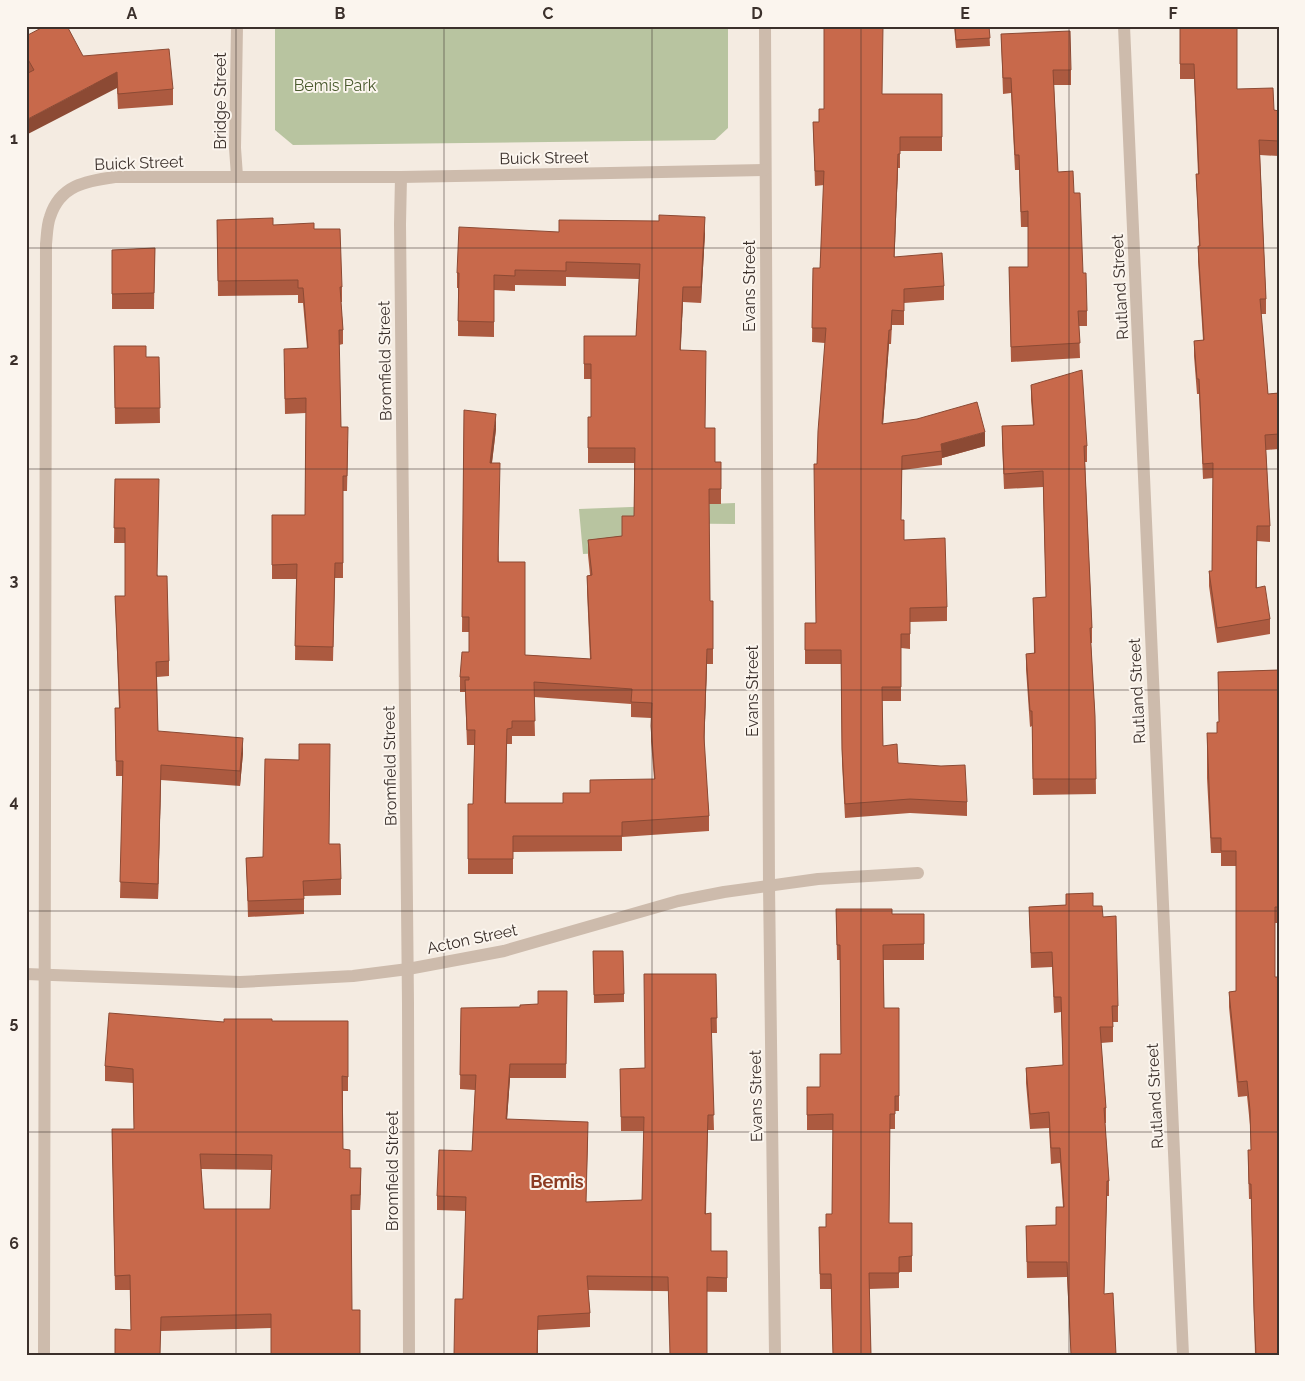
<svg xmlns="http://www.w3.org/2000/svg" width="1305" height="1381" font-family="Raleway,sans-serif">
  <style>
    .green { fill: #b8c4a0 }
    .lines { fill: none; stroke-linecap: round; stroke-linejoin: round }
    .minor { stroke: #cdbbac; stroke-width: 12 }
    .wall { fill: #ac5a40; fill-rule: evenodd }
    .shaded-wall { fill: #8c4a34 }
    .building { fill: #c8694b; stroke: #8c4a34; fill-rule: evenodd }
    .grid { fill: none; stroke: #3b302b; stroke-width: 1; stroke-opacity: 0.55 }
    .labels { text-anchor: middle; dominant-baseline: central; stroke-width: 4; stroke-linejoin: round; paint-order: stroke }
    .park-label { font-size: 16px; fill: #4a5a2e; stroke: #fbf5ee }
    .street-label { font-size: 16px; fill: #3b302b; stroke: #fbf5ee }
    .neighbourhood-label { font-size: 18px; font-weight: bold; fill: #8c3b22; stroke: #fbf5ee }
    .neatline { fill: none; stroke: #3b302b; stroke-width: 2 }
    .grid-label { font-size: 16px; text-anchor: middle; font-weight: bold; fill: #3b302b }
  </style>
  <rect width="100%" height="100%" fill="#f4ebe1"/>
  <g class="green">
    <polygon points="275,26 728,26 728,128 715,140 293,145 275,130"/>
    <polygon points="735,503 735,524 630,523 623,552 583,554 579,509"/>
  </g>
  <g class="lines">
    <g class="minor">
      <polyline points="237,26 235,148 237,176"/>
      <polyline points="765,26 769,885 775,1355"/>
      <polyline points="1124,26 1183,1355"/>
      <polyline points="401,177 400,224 408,1003 409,1355"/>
      <polyline points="26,974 240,982 353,976 408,969 504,951 678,901 724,892 818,879 918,873"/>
      <path d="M44 1355 46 244C47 235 47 225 50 217 60 185 86 181 115 177H401L764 170"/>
    </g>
  </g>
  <g class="wall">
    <polygon points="954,26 989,26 990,46 956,48"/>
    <polygon points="1180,26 1237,89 1274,110 1279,111 1279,156 1260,155 1266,299 1266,314 1261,314 1268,394 1279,393 1279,449 1266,450 1270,526 1270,542 1257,541 1257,588 1270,619 1270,634 1217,643 1209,586 1209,571 1212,571 1213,478 1203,479 1199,394 1197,394 1194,356 1194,341 1203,340 1198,261 1198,246 1199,246 1196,174 1198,174 1194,79 1180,79"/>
    <polygon points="1001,34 1071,70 1071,85 1054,85 1058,172 1074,193 1087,311 1087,326 1079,326 1080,358 1011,362 1009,267 1028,267 1028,227 1021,227 1019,170 1015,170 1011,93 1003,94"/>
    <polygon points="26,36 173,89 173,105 118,109 117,88 27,73 26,71"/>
    <polygon points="883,94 942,94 942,151 900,151 900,168 898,168 894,257 944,286 944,300 904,303 904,325 892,325 891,344 889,344 883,424 985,446 942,458 942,465 902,470 901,520 904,540 947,607 947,621 910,622 910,649 901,648 901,701 882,701 883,746 898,763 967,802 967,816 910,813 845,818 842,763 841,664 805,664 805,623 816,623 817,464 825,343 812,342 813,268 820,268 824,185 815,186 813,122 819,122 819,109 824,109"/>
    <polygon points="217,220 314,229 342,287 342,302 341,302 343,330 343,344 339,345 341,427 348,442 347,491 343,491 343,578 335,578 333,661 295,660 296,579 272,579 272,515 305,515 306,413 285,414 284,363 307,348 303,303 298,303 298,295 218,296"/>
    <path d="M559 232 705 233 701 303 683 302 680 350 705 428 715 462H721V504H709L710 601H713V664H707L704 743 709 816V831L622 837V851L513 852V874H468V804H473L475 745H467L465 692H460V677L469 652V632H462L464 410 496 429 492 463 499 562 525 655 590 659 587 591V576L590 575 588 555V540L622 536 634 516V463H588V417H591V379H584V336H636L639 279 566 277V286L515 285V291L494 290V337L458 336V288H457V273ZM534 697 631 704V717L651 718V741L654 779 590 793 563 803H506L507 744H512V736H535Z"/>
    <polygon points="155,248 154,309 112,309 112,250"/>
    <polygon points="114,346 146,357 159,357 160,423 115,424"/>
    <polygon points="1031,385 1087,446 1087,462 1085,462 1092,628 1092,643 1091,643 1095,716 1096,794 1033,795 1032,726 1030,727 1026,669 1026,654 1034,653 1033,598 1046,597 1043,487 1004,489 1002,442 1002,426 1033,425 1031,400"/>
    <polygon points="115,479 158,576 169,661 169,676 157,677 158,731 243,753 240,786 161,780 158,899 120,898 123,776 116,776 115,708 119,708 115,596 125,596 125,543 114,543"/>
    <polygon points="1279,670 1279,923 1275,923 1275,977 1279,1355 1255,1355 1251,1199 1249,1199 1248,1165 1248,1150 1251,1150 1250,1125 1247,1096 1238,1097 1229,1007 1229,992 1236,991 1236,866 1221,866 1221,853 1211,853 1207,778 1207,733 1217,733 1219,722 1218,672"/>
    <polygon points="329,844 341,879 341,895 304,896 304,914 248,917 246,858 263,857"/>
    <polygon points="1066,894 1093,906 1103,917 1118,1006 1118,1022 1113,1022 1113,1042 1101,1043 1106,1108 1106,1123 1105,1123 1109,1181 1109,1196 1107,1196 1104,1294 1116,1355 1071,1355 1067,1277 1027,1278 1026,1226 1056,1225 1063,1207 1060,1163 1051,1164 1049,1128 1030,1129 1026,1083 1026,1068 1063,1065 1061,1012 1054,1013 1052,967 1031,968 1029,907 1066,905"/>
    <polygon points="836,909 892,914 924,914 924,960 883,960 884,1008 899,1008 899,1111 895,1111 895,1129 890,1129 889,1223 912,1223 912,1272 899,1272 899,1288 869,1289 871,1355 833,1355 831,1289 820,1289 819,1227 826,1227 832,1214 833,1130 807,1130 807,1087 820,1087 841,1054 840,960 837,960"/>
    <polygon points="593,951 624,994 624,1002 594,1003"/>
    <polygon points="716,974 717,1033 711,1033 714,1130 708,1130 706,1214 711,1251 727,1251 727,1292 588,1290 590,1313 590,1327 538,1330 538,1355 454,1355 463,1299 466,1211 437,1210 437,1196 472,1151 475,1090 460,1089 461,1008 520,1007 538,1004 567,991 566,1078 510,1078 507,1119 588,1137 586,1202 642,1200 644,1131 621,1131 620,1069 645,1068"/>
    <path d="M272 1021H348V1091H343V1149L350 1168 361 1183 360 1210H351L271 1328 161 1331 131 1330 130 1290H115L112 1129H134L133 1083 105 1081V1066L224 1022ZM201 1169 271 1170 270 1209H204Z"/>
  </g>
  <g class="shaded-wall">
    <polygon points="117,72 117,88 26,135 26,120"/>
    <polygon points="898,154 898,168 894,271 894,257"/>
    <polygon points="705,217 705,233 701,303 701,287"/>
    <polygon points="683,287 683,302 680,366 680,350"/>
    <polygon points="889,330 889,344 882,438 882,424"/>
    <polygon points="496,414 496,429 490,478 490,463"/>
    <polygon points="985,432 985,446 942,458 941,444"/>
    <polygon points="707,649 707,664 704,752 704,737"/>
    <polygon points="243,738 243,753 240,786 240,771"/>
    <polygon points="161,765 161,780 158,899 158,884"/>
    <polygon points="510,1064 510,1078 506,1134 506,1119"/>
    <polygon points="361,1168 361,1183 360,1210 360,1195"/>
  </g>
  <g class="building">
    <polygon points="45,26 67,26 83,56 169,49 173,89 118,94 117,72 26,120 26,74 34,70 26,56 26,36"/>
    <polygon points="824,26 883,26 882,94 942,94 942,137 900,137 900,154 898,154 894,257 942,253 944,286 904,289 904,311 892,310 891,330 889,330 882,424 917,419 977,402 985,432 941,444 942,451 902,456 901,520 904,520 904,540 945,538 947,607 910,608 910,634 901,634 901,687 882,687 883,746 897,744 898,763 941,766 965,765 967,802 910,799 845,804 842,749 841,650 805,650 805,623 816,623 814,464 817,464 818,431 826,328 812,328 813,268 820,268 824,171 815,171 813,122 819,122 819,109 824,109"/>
    <polygon points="955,26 989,26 990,38 956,40"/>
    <polygon points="1180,26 1237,26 1237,89 1273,88 1274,110 1279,111 1279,141 1259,140 1266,299 1260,299 1268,394 1279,393 1279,434 1265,435 1270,526 1257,526 1256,588 1265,586 1270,619 1217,628 1209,571 1212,571 1213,463 1203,464 1199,379 1197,379 1194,341 1204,340 1198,246 1200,246 1196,174 1199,174 1194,64 1180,64"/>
    <polygon points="1070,31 1071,70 1053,70 1058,172 1073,171 1074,193 1080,193 1083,273 1086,273 1087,311 1078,311 1080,343 1011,347 1009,267 1028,267 1028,211 1021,212 1019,155 1015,155 1011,78 1003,78 1001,34"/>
    <path d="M659 215 705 217 701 287H683L680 350 706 351 705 428H715V462H721V489H709L710 601H713V649H707L704 737 709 816 622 822V836H513V859H468V804H473L475 730H467L465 680H469V677H460L462 652H469V617H462L464 410 496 414 490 463H500L498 562H525V655L591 659 587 576 592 575 588 540 622 536V516H634L635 448H588V417H591V364H584V336H636L640 264 566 262V271L515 270V276L494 275V322L458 321 459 273H457L459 227 559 232V220L659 221ZM534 682 632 689 631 702 652 703 651 726 655 779 590 780V793H563V803H505L507 729 512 728V721H535Z"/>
    <polygon points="273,218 273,225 314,223 314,229 340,229 342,287 340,287 343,330 339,330 341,427 348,427 347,476 343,476 343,563 335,563 333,647 295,646 297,564 272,565 272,515 305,515 306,398 285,399 284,349 308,348 303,288 298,288 298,280 218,281 217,220"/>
    <polygon points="155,248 154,293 112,294 112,250"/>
    <polygon points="114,346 146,346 146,357 159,357 160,408 115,408"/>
    <polygon points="1082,370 1087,446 1084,446 1092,628 1090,628 1095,716 1096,779 1033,779 1032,711 1030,711 1026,654 1035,653 1033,598 1046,597 1043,471 1004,474 1002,426 1034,425 1031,385"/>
    <polygon points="115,479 159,479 157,576 167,576 169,661 156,662 158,731 243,738 240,771 161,765 158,884 120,882 123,761 116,761 115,708 120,708 115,596 125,596 125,528 114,528"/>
    <polygon points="1279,670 1279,907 1275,907 1275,977 1279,977 1279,1355 1256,1355 1254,1312 1251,1184 1249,1184 1248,1150 1251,1150 1250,1110 1247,1081 1238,1082 1229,992 1236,991 1236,851 1221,851 1221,838 1211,838 1207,733 1217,733 1217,722 1219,722 1218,672"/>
    <polygon points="299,744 330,744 329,844 340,844 341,879 303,881 304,899 248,901 246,858 263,857 265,759 299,760"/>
    <polygon points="1093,893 1093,906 1102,906 1103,917 1116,916 1118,1006 1112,1006 1113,1027 1100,1027 1106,1108 1104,1108 1109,1181 1107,1181 1104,1294 1113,1293 1116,1355 1071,1355 1067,1262 1027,1262 1026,1226 1056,1225 1056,1207 1064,1207 1060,1148 1051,1148 1049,1112 1030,1114 1026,1068 1063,1065 1061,997 1054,997 1052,952 1031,953 1029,907 1066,905 1066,894"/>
    <polygon points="836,909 892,909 892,914 924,914 924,944 883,945 884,1008 899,1008 899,1096 895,1096 895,1114 890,1114 889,1223 912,1223 912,1256 899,1257 899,1273 869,1273 871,1355 833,1355 831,1274 820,1274 819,1227 826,1227 826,1214 832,1214 833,1114 807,1115 807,1087 820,1087 820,1054 841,1054 840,945 837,945"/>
    <polygon points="593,951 623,951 624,994 594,995"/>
    <polygon points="644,974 716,974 717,1018 711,1018 714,1115 708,1115 705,1214 711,1213 711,1251 727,1251 727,1278 707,1277 707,1355 670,1355 668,1277 587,1276 590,1313 538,1316 537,1354 454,1355 455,1299 463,1299 466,1197 437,1196 439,1150 472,1151 476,1075 460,1075 461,1008 520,1007 520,1005 538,1004 538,991 567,991 566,1064 510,1064 506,1119 588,1122 586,1202 642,1200 644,1117 621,1117 620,1069 645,1068"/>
    <path d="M109 1013 224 1022V1019H272V1021H348V1077L342 1076 343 1149 350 1150V1168H361L360 1195H351L352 1310H360V1355H271V1314L161 1317 160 1355H115V1329L131 1330 130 1275 115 1276 112 1129H134L133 1069 105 1066ZM200 1154 272 1155 270 1209H204Z"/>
  </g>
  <path class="grid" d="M236 26V1355M444 26V1355M652 26V1355M861 26V1355M1069 26V1355M26 248H1279M26 469H1279M26 690H1279M26 911H1279M26 1132H1279"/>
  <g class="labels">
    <g class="park-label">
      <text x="335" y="85">Bemis Park</text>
    </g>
    <g class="street-label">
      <text transform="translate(220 101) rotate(-90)">Bridge Street</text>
      <text transform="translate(544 158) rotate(-1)">Buick Street</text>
      <text transform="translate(139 163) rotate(-2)">Buick Street</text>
      <text transform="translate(749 286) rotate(-90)">Evans Street</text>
      <text transform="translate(1120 287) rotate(-93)">Rutland Street</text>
      <text transform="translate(385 361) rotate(-91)">Bromfield Street</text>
      <text transform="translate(752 691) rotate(-90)">Evans Street</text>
      <text transform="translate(1137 691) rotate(-93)">Rutland Street</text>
      <text transform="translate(390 766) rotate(-91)">Bromfield Street</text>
      <text transform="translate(472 939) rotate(-12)">Acton Street</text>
      <text transform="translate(756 1096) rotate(-91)">Evans Street</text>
      <text transform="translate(1155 1096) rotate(-93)">Rutland Street</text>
      <text transform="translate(392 1171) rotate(-90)">Bromfield Street</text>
    </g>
    <g class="neighbourhood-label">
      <text x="557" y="1181">Bemis</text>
    </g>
  </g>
  <rect width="1305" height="1381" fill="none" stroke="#fbf5ee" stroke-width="55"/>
  <rect x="28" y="28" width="1250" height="1326" class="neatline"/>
  <g class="grid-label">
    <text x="132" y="19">A</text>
    <text x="340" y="19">B</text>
    <text x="548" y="19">C</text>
    <text x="757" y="19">D</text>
    <text x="965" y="19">E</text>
    <text x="1173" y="19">F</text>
    <text x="14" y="144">1</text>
    <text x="14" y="365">2</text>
    <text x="14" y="586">3</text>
    <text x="14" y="807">4</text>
    <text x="14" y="1028">5</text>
    <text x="14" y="1249">6</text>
  </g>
</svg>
